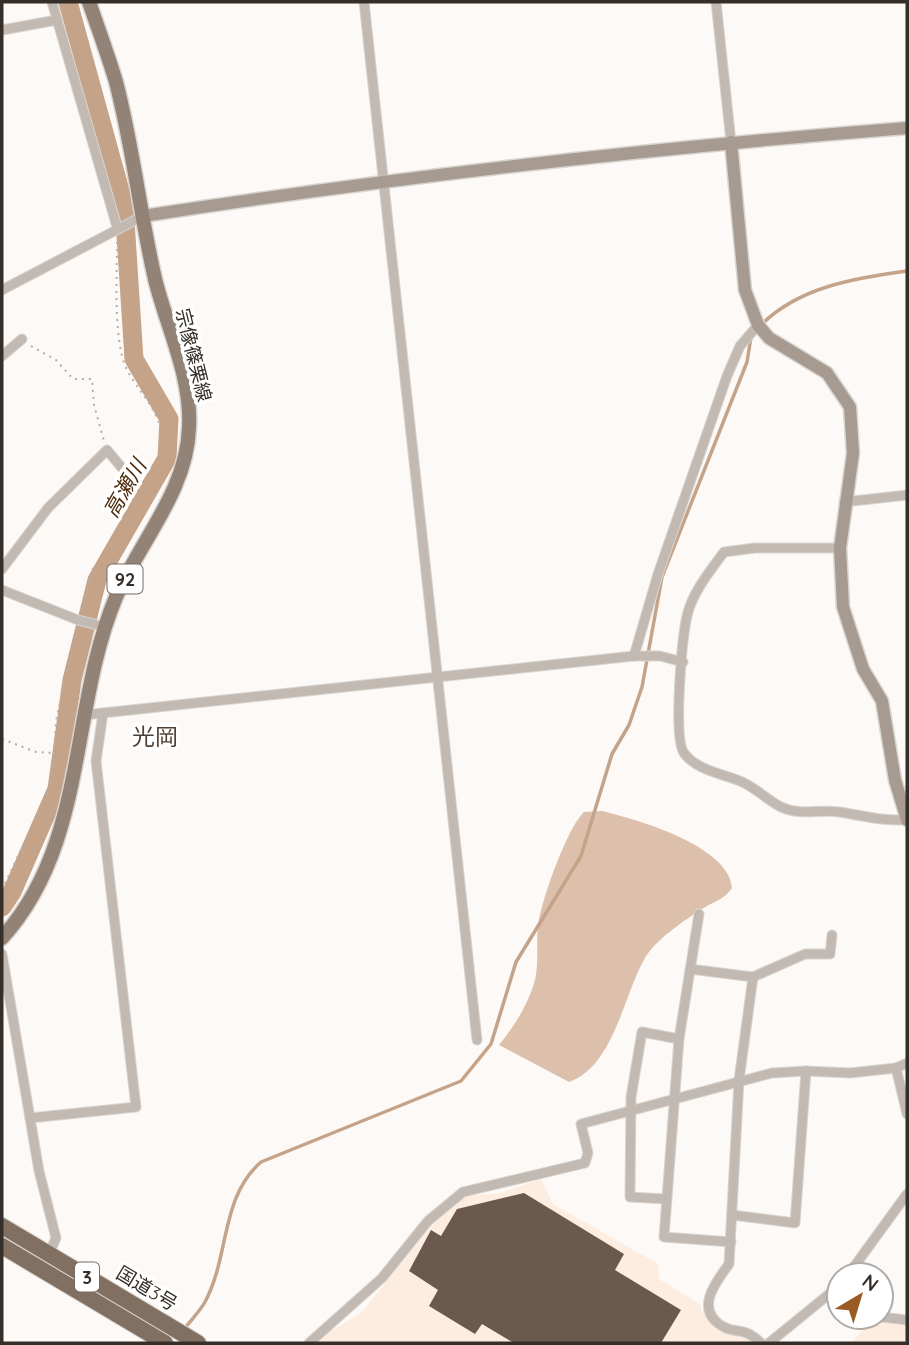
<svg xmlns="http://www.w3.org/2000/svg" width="909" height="1345" font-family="Quicksand,'Noto Sans JP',sans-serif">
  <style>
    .built { fill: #fdece0 }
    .green { fill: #ddc0ab }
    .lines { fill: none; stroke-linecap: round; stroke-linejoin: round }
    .stream { stroke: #c5a389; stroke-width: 3.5 }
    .river { stroke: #c5a389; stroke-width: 19 }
    .building { fill: #6a594c }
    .street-casing { stroke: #d9d5d1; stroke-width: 11 }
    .secondary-casing { stroke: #d9d5d1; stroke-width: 15 }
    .primary-casing { stroke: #d9d5d1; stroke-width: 17 }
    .highway-casing { stroke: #d9d5d1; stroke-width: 18 }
    .path { stroke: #b4aeaa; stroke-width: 2; stroke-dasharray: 2 5; stroke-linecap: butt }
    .street { stroke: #c2b9b3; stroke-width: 9 }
    .secondary { stroke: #a79a90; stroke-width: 12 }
    .primary { stroke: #938377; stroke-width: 14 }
    .highway { stroke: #817062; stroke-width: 16 }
    .labels { text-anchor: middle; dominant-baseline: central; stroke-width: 7; stroke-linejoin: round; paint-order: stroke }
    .shield { fill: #fff; stroke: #726d69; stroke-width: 2 }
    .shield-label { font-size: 18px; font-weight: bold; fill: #362f29 }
    .street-label { font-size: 19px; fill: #362f29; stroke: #fff }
    .water-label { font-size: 21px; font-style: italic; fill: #4b2908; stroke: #fff }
    .quarter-label { font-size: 23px; fill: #4f3f32; stroke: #fff }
  </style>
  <rect width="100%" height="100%" fill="#fdf9f6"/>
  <g class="built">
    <polygon points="541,1179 553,1204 658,1264 659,1279 700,1304 702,1312 717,1330 742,1335 752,1343 318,1343 328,1333 362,1312 431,1227 467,1195 497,1194"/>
    <polygon points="874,1320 907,1323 907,1343 850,1343"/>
  </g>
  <path class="green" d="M602 811C636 819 730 846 732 888 725 899 713 902 702 909 684 921 656 939 645 958 623 996 614 1066 569 1082L499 1045C515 1025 528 1005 535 980 539 963 536 943 538 926 541 901 567 828 584 812Z"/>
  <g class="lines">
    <g class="stream">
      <path d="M760 326C798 287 855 278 907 271"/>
      <path d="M185 1328C191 1320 200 1311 205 1302 230 1255 220 1198 261 1162L461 1081 491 1044 516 962 581 856 612 754 629 725 642 687 662 577 747 362 751 337"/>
    </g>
    <polyline class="river" points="2,907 12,892 57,789 72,680 97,580 167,458 169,419 134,359 124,205 68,2"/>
  </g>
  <polygon class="building" points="524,1193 624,1254 615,1270 681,1310 661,1343 514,1343 482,1324 475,1334 429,1306 438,1290 409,1271 431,1230 441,1236 457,1209"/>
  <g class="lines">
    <g class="street-casing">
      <g id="street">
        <polyline points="52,2 117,227"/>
        <polyline points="364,2 477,1040"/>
        <polyline points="716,2 731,142"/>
        <polyline points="2,30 57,20"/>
        <polyline points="2,290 143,216"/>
        <polyline points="2,356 22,339"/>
        <polyline points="844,502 907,495"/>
        <path d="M840 548H755L724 552C710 571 692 593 687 616 682 638 673 738 684 753 696 770 723 774 740 781 755 787 767 800 781 807 800 816 819 809 839 812 865 816 881 821 907 820"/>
        <polyline points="2,569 48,508 107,450 132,480"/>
        <polyline points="2,590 78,620 105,627"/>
        <polyline points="634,656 658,574 727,376 740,346 758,325"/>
        <polyline points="84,715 634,656 660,656 683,662"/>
        <polyline points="699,914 679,1039 664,1237 731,1242"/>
        <polyline points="2,954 39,1171 56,1238 49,1254"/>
        <polyline points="690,969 753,977 805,954 830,954 832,935"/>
        <path d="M753 977 739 1080 729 1264C716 1282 694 1309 722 1326 737 1335 742 1325 761 1343"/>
        <polyline points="896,1068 907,1114"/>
        <polyline points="30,1118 136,1107 96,761 103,713"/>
        <polyline points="666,1199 630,1197 631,1097 642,1032 679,1039"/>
        <polyline points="732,1215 795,1223 806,1071"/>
        <polyline points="848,1275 907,1194"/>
        <polyline points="881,1317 907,1320"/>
        <polyline points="309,1343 382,1278 428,1221 463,1192 585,1163 588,1153 581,1124 772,1073 806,1071 850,1073 896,1068 907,1063"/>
        <polyline points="769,1343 839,1286"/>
      </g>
    </g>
    <g class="secondary-casing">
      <g id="secondary">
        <polyline points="731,142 745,290 758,325 769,338 827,373 850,407 853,453 840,548 843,607 863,669 882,701 895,780 907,820"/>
        <path d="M143 216C396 177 651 148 907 128"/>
      </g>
    </g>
    <g class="primary-casing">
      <path id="primary" d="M2 938C88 843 69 709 116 597 140 541 187 491 189 428 192 377 167 328 155 279 140 214 133 147 116 82 108 55 98 28 89 2"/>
    </g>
    <g class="highway-casing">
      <g id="highway">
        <polyline points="2,1226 198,1343"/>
        <polyline points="2,1246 165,1343"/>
      </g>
    </g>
    <g class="path">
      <path d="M117 242C117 279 114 320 122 356 129 386 161 406 161 437"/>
      <polyline points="31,346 56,360 73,379 92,379 94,405 104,441"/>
      <polyline points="81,610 93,568"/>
      <polyline points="2,739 36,752 54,753"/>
      <polyline points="2,890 52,784 56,721 76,629"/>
    </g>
    <use href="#street" class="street"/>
    <use href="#secondary" class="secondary"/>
    <use href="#primary" class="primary"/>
    <use href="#highway" class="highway"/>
  </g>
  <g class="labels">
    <g class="shield">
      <rect x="107.5" y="564.5" width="35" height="29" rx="5"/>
      <rect x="75" y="1262.5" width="24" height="29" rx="5"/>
    </g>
    <g class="shield-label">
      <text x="125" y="579">92</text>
      <text x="87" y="1277">3</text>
    </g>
    <g class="street-label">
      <text transform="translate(194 355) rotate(76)">宗像篠栗線</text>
      <text transform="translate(147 1288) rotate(31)">国道3号</text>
    </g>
    <g class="water-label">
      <text transform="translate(124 488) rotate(-60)">高瀬川</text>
    </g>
    <g class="quarter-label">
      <text x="155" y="736">光岡</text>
    </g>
  </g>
  <rect width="909" height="1345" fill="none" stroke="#362f29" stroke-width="7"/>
  <g transform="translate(860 1296) rotate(38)"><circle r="33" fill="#ffffff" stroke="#afaca9" stroke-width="2"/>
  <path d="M0-5L12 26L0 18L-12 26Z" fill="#9b5c24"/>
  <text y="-10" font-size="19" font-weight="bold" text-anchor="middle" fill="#362f29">N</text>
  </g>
</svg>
